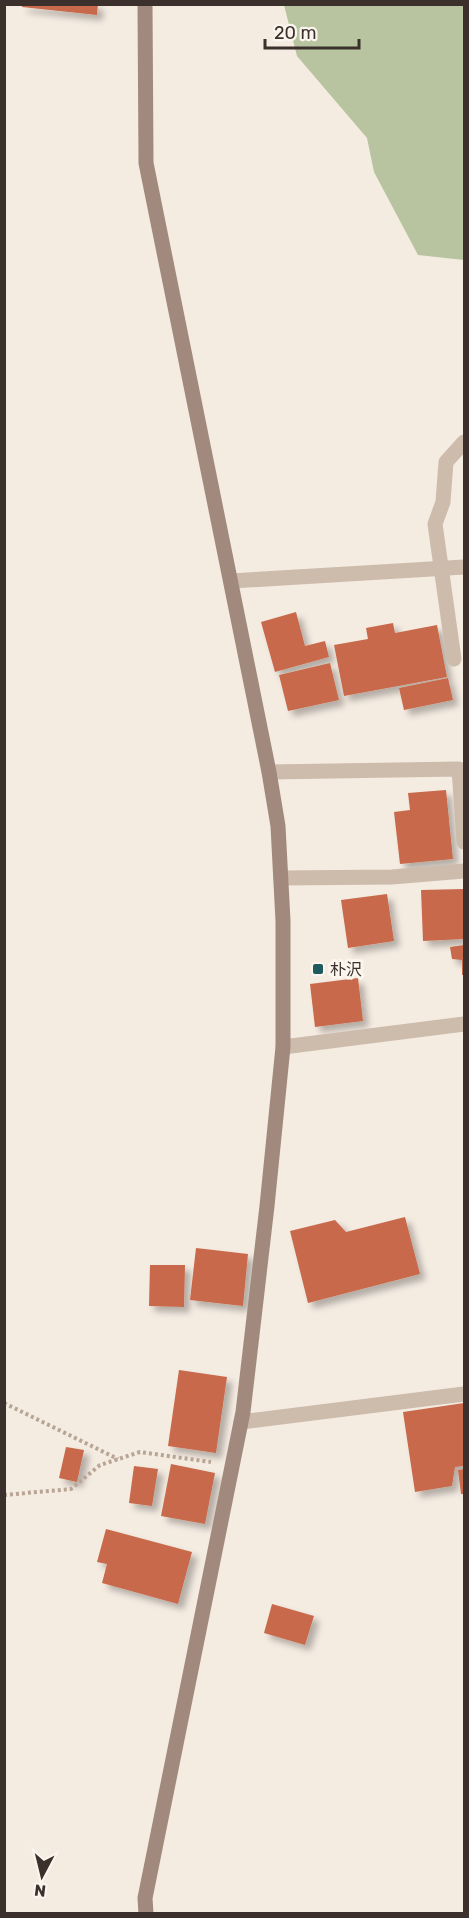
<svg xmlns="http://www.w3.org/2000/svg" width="469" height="1918" font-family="Rubik,'Noto Sans JP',sans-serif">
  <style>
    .green { fill: #b8c4a0 }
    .building { fill: #c8694b; filter: url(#shadow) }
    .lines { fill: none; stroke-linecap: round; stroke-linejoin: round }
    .path { stroke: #b9a596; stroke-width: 4; stroke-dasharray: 3 3; stroke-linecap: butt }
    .street { stroke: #cdbbac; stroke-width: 15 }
    .secondary { stroke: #a18a7d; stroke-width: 15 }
    .poi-dot { fill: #1f5a5e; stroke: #fbf5ee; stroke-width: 2 }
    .labels { text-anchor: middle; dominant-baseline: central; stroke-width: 6; stroke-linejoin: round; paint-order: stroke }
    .poi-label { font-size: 16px; fill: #3b302b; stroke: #fbf5ee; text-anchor: start }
  </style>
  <defs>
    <filter id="shadow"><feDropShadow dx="5.5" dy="5.5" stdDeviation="3" flood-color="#0004"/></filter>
  </defs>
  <rect width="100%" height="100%" fill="#f4ebe1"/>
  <polygon class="green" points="284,5 464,5 464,260 418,255 374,172 367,138 297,56"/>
  <g class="building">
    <polygon points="22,4 98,4 97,15 22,7"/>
    <polygon points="296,612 305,646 325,641 329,657 275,672 261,622"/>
    <polygon points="393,623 395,633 437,625 447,677 344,696 334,645 368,639 366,628"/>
    <polygon points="330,663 339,700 288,711 279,675"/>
    <polygon points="448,678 453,700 404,710 399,688"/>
    <polygon points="446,790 453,859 400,864 394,812 410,810 408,793"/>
    <polygon points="464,889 464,939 423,941 421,890"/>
    <polygon points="387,894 394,941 348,948 341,900"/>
    <polygon points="464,945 464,975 462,975 462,960 452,959 450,947"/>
    <polygon points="358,978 363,1021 315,1027 310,984"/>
    <polygon points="405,1217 420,1274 308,1303 290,1231 335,1220 346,1232"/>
    <polygon points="196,1248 248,1254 243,1306 190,1300"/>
    <polygon points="150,1265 185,1265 184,1307 149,1306"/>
    <polygon points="179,1370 227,1377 216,1453 168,1446"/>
    <polygon points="464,1403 464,1466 455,1467 452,1486 415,1492 403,1412"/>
    <polygon points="66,1447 84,1450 77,1482 59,1478"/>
    <polygon points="171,1464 215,1473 205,1524 161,1516"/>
    <polygon points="134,1466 158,1469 152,1506 129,1503"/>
    <polygon points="464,1469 464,1494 461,1494 458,1470"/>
    <polygon points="106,1529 192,1552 178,1604 102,1583 107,1564 97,1562"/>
    <polygon points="272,1604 314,1616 305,1645 264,1633"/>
  </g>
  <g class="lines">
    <g class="path">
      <polyline points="4,1403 118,1459"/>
      <polyline points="4,1495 71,1489 100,1465 140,1452 211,1462"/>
    </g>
    <g class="street">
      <polyline points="231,581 464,567"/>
      <polyline points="454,659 435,524 443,502 446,462 464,442"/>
      <polyline points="269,772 459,769 464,842"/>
      <polyline points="281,878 392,877 464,871"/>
      <polyline points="283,1047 464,1024"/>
      <polyline points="241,1422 464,1394"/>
    </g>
    <polyline class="secondary" points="145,4 146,163 269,772 278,826 283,921 283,1047 267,1206 243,1412 145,1898 146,1914"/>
  </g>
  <rect class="poi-dot" x="312" y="963" width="12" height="12" rx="3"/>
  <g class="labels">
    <g class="poi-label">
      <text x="330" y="969">朴沢</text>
    </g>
  </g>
  <rect width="469" height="1918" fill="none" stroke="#3b302b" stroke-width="12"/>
  <g transform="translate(42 1876) rotate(187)" stroke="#fbf5ee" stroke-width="4.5" paint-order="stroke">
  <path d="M0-4.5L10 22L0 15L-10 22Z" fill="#3b302b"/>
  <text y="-9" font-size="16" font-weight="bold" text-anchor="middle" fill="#3b302b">N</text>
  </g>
  <path d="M265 39v9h94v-9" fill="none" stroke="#3b302b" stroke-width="3"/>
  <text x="274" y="39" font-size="18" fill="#3b302b" stroke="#fbf5ee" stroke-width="4.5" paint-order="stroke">20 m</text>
</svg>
